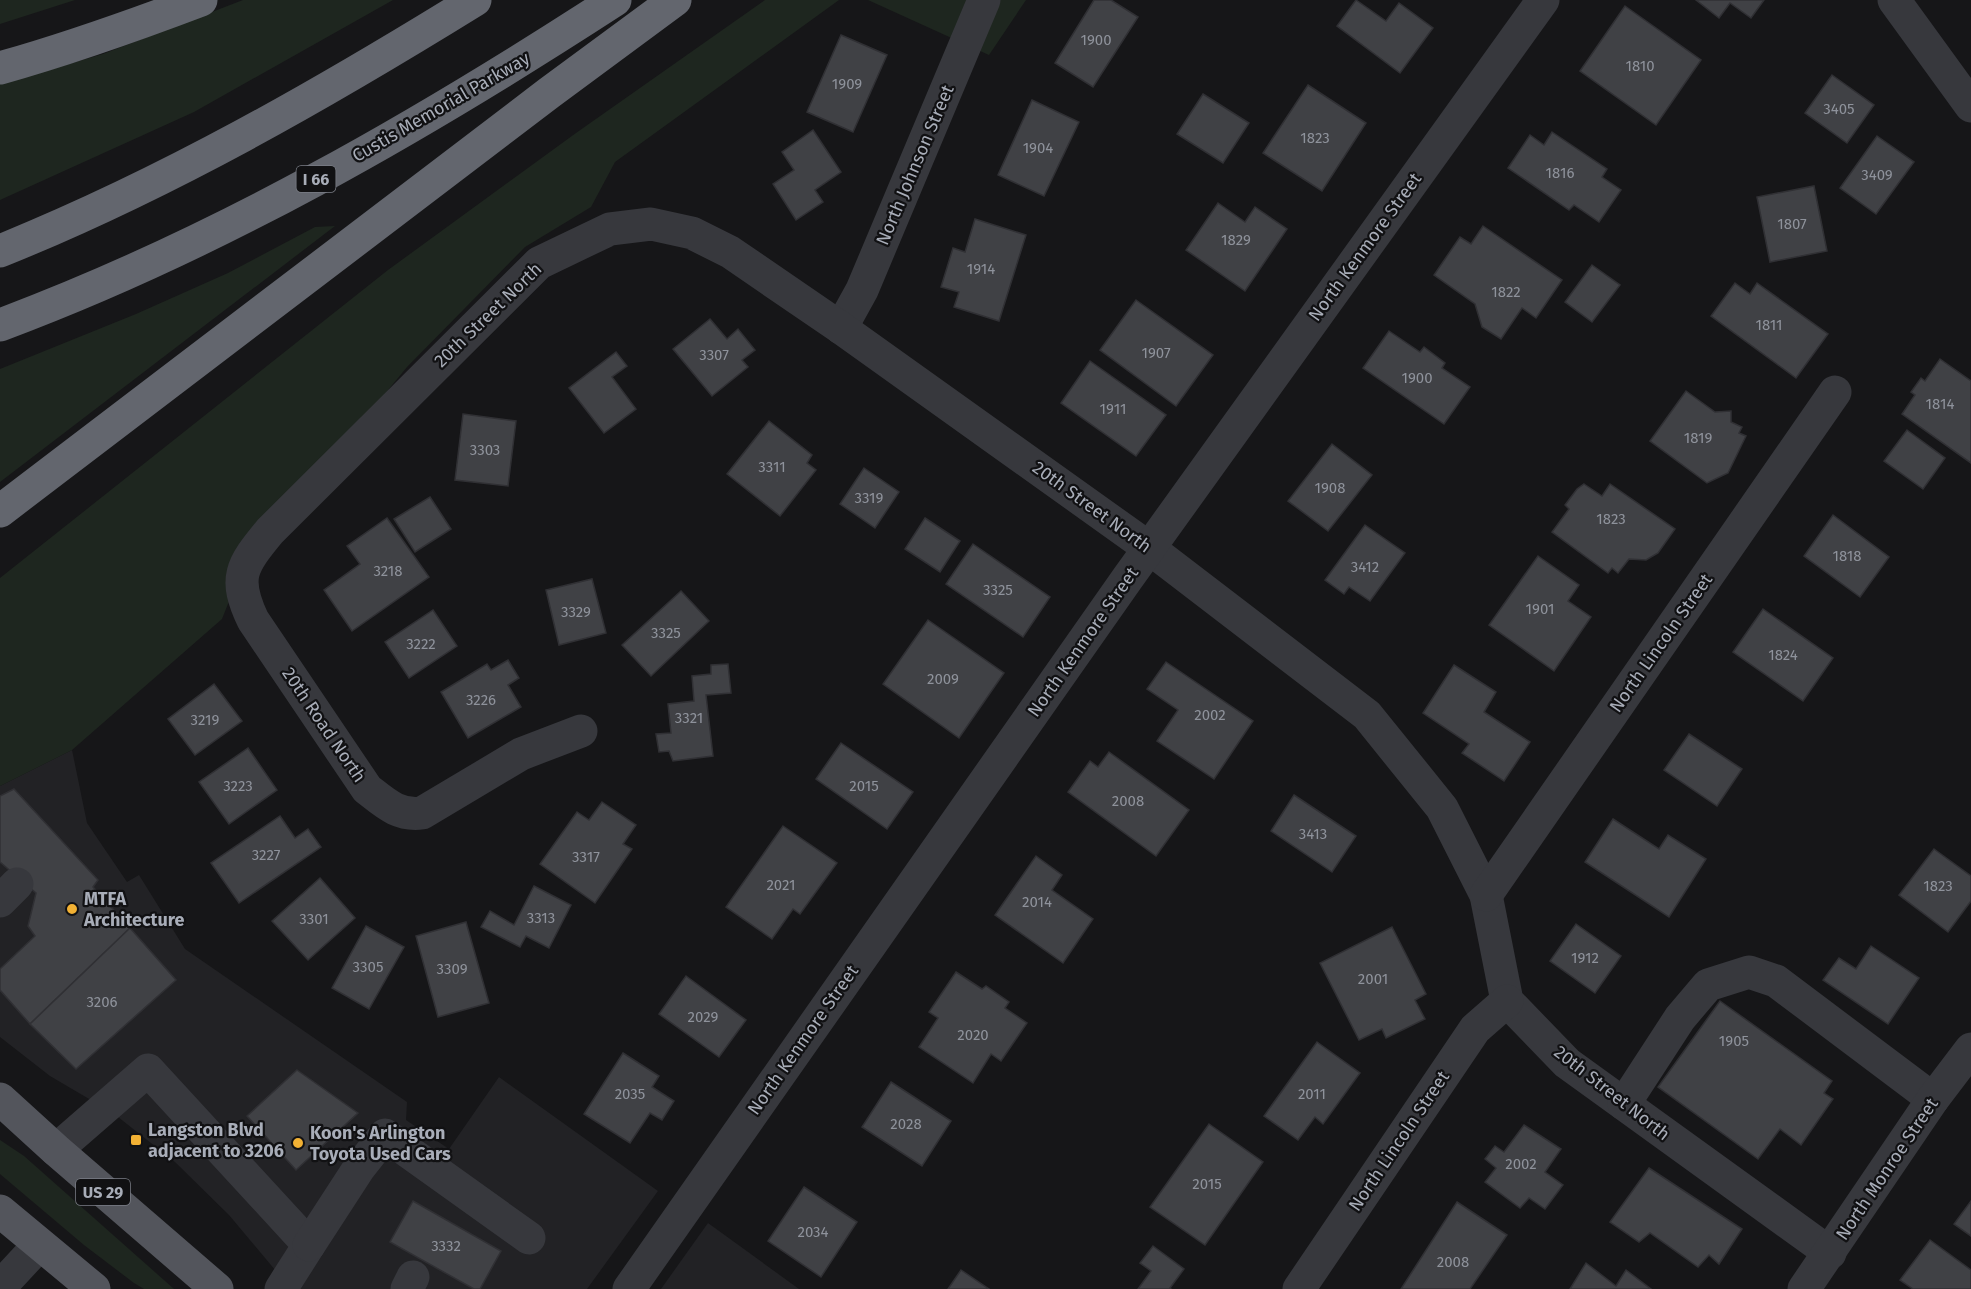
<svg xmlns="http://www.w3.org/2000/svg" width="1971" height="1289" font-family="'Fira Sans',sans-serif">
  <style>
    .built { fill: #222225 }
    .green { fill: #1e261f }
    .building { fill: #404145; stroke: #303034; stroke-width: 1.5 }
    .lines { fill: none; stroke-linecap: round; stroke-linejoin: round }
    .minor { stroke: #37383d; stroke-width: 33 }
    .major { stroke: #53555c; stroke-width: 33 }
    .highway { stroke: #63666e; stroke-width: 33 }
    .poi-dot { fill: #f2b134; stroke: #111113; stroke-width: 2 }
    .labels { text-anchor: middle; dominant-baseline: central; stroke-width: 4.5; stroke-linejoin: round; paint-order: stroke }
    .number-label { font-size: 15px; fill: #8e929b }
    .shield { fill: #111113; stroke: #7b7e86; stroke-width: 1.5 }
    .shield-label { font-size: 16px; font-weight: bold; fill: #a8adb8 }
    .street-label { font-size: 18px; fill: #a8adb8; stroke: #111113 }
    .poi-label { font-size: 18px; font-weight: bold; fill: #a8adb8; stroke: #111113; text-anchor: start }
  </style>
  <rect width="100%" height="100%" fill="#161618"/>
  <g class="built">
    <polygon points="72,750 87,823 127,882 139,875 185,949 407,1102 406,1120 449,1149 499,1077 658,1191 587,1289 291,1289 229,1215 175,1162 113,1113 50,1076 0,1037 0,786"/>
    <polygon points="708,1223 799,1289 661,1289"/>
  </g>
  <g class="green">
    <polygon points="0,0 75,0 0,24"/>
    <polygon points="243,0 393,0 194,112 0,200 0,84 103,54"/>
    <polygon points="765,0 839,0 615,162 591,207 525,247 407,367 243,566 222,619 72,750 0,786 0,578 388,270 576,133"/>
    <polygon points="868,0 1026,0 989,55"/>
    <polygon points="335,226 0,482 0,369 136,314 228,273 315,227"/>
    <polygon points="0,1140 24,1156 174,1289 144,1289 134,1283 84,1245 0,1174"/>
  </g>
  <g class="building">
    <polygon points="1094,0 1111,0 1138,17 1093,87 1055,63"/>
    <polygon points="1356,0 1386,21 1399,3 1433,28 1400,73 1337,26"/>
    <polygon points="1696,0 1764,0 1751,18 1730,3 1719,18"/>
    <polygon points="1625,6 1701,60 1656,125 1580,71"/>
    <polygon points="841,35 887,55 853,132 807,112"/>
    <polygon points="1832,75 1874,105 1847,143 1805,113"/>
    <polygon points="1308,85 1366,123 1322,191 1263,153"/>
    <polygon points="1203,94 1249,123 1223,163 1177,134"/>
    <polygon points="1032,100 1079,122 1044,196 998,175"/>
    <polygon points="813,130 841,172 815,190 823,202 796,220 773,184 794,170 782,152"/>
    <polygon points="1552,132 1607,169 1602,177 1621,190 1599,222 1574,205 1569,210 1508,168 1530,135 1544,145"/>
    <polygon points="1877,136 1914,162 1876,214 1840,188"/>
    <polygon points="1814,186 1827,251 1770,262 1757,197"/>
    <polygon points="1218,203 1245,222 1255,207 1287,229 1245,291 1186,250"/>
    <polygon points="975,219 1026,235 999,321 954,307 959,292 941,287 953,248 965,252"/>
    <polygon points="1483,226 1562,280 1536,318 1522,308 1501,339 1482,327 1475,304 1434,275 1460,237 1471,244"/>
    <polygon points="1592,265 1620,285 1592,322 1565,302"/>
    <polygon points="1735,283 1750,294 1757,283 1828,334 1796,378 1711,316"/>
    <polygon points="1136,300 1213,355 1176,406 1100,350"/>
    <polygon points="710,319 727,339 738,329 755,350 742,360 748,367 712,396 673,349"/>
    <polygon points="1389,331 1420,352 1424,347 1445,363 1442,368 1470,387 1444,424 1363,368"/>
    <polygon points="616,352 627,366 612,377 636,409 604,433 569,388"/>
    <polygon points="1940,359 1971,381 1971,463 1902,414 1915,395 1911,392 1921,378 1925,381"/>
    <polygon points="1090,361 1166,415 1136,456 1061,403"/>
    <polygon points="1686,391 1715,412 1731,411 1731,422 1742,427 1739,433 1746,436 1728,473 1707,483 1650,441"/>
    <polygon points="463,414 516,421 508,486 455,480"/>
    <polygon points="769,421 812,455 807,463 816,470 780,516 727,474"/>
    <polygon points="1907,430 1945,458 1923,489 1884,461"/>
    <polygon points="1332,444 1372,475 1328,531 1288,501"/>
    <polygon points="864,468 899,492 875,528 840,504"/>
    <polygon points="1584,484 1602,496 1610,484 1675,529 1658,553 1646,560 1629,559 1618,573 1612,568 1608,573 1552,532 1569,509 1565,505 1577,489"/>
    <polygon points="430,497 451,529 415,552 394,519"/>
    <polygon points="1833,515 1889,557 1860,597 1804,556"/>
    <polygon points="387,518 429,577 352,631 324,590 360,564 347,546"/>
    <polygon points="925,518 960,541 940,572 905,549"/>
    <polygon points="1365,525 1405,553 1370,601 1349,587 1344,594 1325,580"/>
    <polygon points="973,544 1050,597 1023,637 946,584"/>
    <polygon points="1538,556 1579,585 1568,601 1591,617 1554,671 1489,625"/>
    <polygon points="592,579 606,633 559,645 546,590"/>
    <polygon points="681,591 709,621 651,676 622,645"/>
    <polygon points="1763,609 1833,658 1803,701 1733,652"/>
    <polygon points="433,610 457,646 409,678 385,642"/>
    <polygon points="928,620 1004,673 959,738 883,684"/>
    <polygon points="508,660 519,678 508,685 521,707 468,738 441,692 487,664 491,670"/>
    <polygon points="1166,662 1253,721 1214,779 1157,741 1178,710 1147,689"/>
    <polygon points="728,664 731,693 706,695 713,756 673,761 669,751 659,752 656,734 671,733 668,704 694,701 692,676 711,674 711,665"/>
    <polygon points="1454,665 1496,692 1484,712 1530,742 1504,781 1462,753 1469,744 1423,713"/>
    <polygon points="214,684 242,721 195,755 168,719"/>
    <polygon points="1689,734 1742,769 1717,806 1664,770"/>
    <polygon points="841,743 913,792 887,829 816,779"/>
    <polygon points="248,748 277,790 229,824 199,782"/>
    <polygon points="1109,752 1189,810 1156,856 1068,792 1090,761 1098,767"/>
    <polygon points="14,789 98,880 93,887 130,928 30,1024 0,990 0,969 35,936 28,926 36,893 0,862 0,796"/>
    <polygon points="1294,795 1356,836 1332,872 1271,831"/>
    <polygon points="602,802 636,825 623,844 632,849 595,903 540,864 577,812 589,820"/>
    <polygon points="280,816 295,838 308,829 321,847 239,903 211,863"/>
    <polygon points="1613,819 1659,849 1668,835 1706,859 1669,917 1585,862"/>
    <polygon points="783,826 837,863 800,914 793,909 772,939 726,907"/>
    <polygon points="1934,849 1971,876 1971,901 1948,932 1899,895"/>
    <polygon points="1036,856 1062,875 1052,890 1093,919 1063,963 995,915"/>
    <polygon points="320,878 355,918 308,960 272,921"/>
    <polygon points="534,886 571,905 549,948 526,936 520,947 481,927 490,911 514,925"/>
    <polygon points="466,922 489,1003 438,1017 416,936"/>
    <polygon points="1576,924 1621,956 1595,993 1550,961"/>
    <polygon points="366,926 404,947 369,1009 332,988"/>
    <polygon points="1392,927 1426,994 1415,1000 1425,1019 1386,1038 1382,1029 1359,1040 1320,963"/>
    <polygon points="130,928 176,980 76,1069 30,1024"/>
    <polygon points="1871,946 1919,978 1888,1024 1823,980 1839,958 1856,969"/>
    <polygon points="956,972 982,989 986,986 1009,1002 1005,1008 1027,1023 1001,1061 991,1054 973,1083 919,1047 938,1018 929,1012"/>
    <polygon points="686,976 746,1020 719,1057 659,1014"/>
    <polygon points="1720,1001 1832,1081 1824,1093 1833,1099 1801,1145 1780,1129 1758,1159 1658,1087"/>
    <polygon points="1317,1042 1360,1073 1323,1124 1315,1117 1298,1140 1264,1116"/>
    <polygon points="623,1053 659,1076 652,1087 674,1101 662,1120 650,1113 630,1143 584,1114"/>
    <polygon points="297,1070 358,1113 296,1170 247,1116"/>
    <polygon points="891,1082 951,1121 922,1166 862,1127"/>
    <polygon points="1209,1124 1263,1162 1205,1245 1150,1207"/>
    <polygon points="1524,1125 1561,1149 1545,1172 1563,1185 1545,1209 1529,1198 1520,1208 1485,1182 1496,1168 1485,1159 1495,1146 1504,1152"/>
    <polygon points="1649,1168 1742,1229 1719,1264 1709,1255 1698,1267 1650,1233 1639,1242 1610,1222"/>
    <polygon points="804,1187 857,1222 821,1277 768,1241"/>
    <polygon points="413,1201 501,1251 480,1289 474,1289 390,1242"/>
    <polygon points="1971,1201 1971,1236 1954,1224"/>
    <polygon points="1457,1202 1507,1235 1470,1289 1401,1289"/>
    <polygon points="1930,1240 1971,1270 1971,1289 1913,1289 1900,1280"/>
    <polygon points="1153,1246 1184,1269 1170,1288 1171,1289 1138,1289 1151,1271 1140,1263"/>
    <polygon points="1586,1263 1616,1286 1626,1270 1651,1289 1570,1289"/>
    <polygon points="961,1270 989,1289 948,1289"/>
  </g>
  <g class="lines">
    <g class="minor">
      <polyline points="1894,0 1971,106"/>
      <polyline points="841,328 862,290 984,0"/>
      <path d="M581 731 521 754 422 813C398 816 385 803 367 789L253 620C233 578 241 566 270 531L539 263 610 229 651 224 692 233 730 252 841 328 1149 548 1367 715 1442 808 1486 895 1507 1001 1567 1063 1830 1253"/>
      <polyline points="1486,895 1835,392"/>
      <polyline points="0,901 17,884"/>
      <polyline points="1624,1104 1680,1018 1708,985 1749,972 1776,981 1933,1099"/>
      <polyline points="56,1150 148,1070 309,1245 281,1289"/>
      <polyline points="309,1245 359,1168 385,1135 529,1238"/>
      <polyline points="0,1287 39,1245"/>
      <polyline points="407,1289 413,1277"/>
      <polyline points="629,1289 1127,579 1543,0"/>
      <polyline points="1299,1289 1475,1029 1507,1001"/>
      <polyline points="1804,1289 1933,1099 1971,1049"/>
    </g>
    <g class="major">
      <polyline points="0,1099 56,1150 217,1289"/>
      <polyline points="0,1211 94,1289"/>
    </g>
    <g class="highway">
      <path d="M0 68C68 49 135 25 201 0"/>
      <path d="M0 251C166 184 323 94 475 0"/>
      <path d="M0 325C217 244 421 126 615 0"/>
      <polyline points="0,511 549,93 675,0"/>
    </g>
  </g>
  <g class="poi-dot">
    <circle cx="72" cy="909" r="6"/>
    <rect x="130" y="1134" width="12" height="12" rx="3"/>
    <circle cx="298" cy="1143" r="6"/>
  </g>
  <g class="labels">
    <g class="number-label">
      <text x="1096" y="40">1900</text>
      <text x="1640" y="66">1810</text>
      <text x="847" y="84">1909</text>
      <text x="1839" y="109">3405</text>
      <text x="1315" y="138">1823</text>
      <text x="1038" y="148">1904</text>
      <text x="1560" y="173">1816</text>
      <text x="1877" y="175">3409</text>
      <text x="1792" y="224">1807</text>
      <text x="1236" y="240">1829</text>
      <text x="981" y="269">1914</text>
      <text x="1506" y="292">1822</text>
      <text x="1769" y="325">1811</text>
      <text x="1156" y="353">1907</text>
      <text x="714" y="355">3307</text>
      <text x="1417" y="378">1900</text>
      <text x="1940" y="404">1814</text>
      <text x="1113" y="409">1911</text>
      <text x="1698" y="438">1819</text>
      <text x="485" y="450">3303</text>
      <text x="772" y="467">3311</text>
      <text x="1330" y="488">1908</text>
      <text x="869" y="498">3319</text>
      <text x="1611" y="519">1823</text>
      <text x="1847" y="556">1818</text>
      <text x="1365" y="567">3412</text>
      <text x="388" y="571">3218</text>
      <text x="998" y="590">3325</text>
      <text x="1540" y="609">1901</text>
      <text x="576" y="612">3329</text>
      <text x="666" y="633">3325</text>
      <text x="421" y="644">3222</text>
      <text x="1783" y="655">1824</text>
      <text x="943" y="679">2009</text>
      <text x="481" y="700">3226</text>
      <text x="1210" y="715">2002</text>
      <text x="689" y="718">3321</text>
      <text x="205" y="720">3219</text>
      <text x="238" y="786">3223</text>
      <text x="864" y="786">2015</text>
      <text x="1128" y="801">2008</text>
      <text x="1313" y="834">3413</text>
      <text x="266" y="855">3227</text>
      <text x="586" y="857">3317</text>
      <text x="781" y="885">2021</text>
      <text x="1938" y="886">1823</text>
      <text x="1037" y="902">2014</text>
      <text x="541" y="918">3313</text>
      <text x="314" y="919">3301</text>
      <text x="1585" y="958">1912</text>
      <text x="368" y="967">3305</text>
      <text x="452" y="969">3309</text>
      <text x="1373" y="979">2001</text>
      <text x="102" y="1002">3206</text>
      <text x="703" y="1017">2029</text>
      <text x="973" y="1035">2020</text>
      <text x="1734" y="1041">1905</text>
      <text x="630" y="1094">2035</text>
      <text x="1312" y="1094">2011</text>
      <text x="906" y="1124">2028</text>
      <text x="1521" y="1164">2002</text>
      <text x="1207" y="1184">2015</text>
      <text x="813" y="1232">2034</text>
      <text x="446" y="1246">3332</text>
      <text x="1453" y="1262">2008</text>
    </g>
    <g class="shield">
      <rect x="296.5" y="166" width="39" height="26" rx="4.5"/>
      <rect x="76" y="1179" width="54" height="26" rx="4.5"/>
    </g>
    <g class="shield-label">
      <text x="316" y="179">I 66</text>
      <text x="103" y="1192">US 29</text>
    </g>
    <g class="street-label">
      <text transform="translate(441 107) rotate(-30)">Custis Memorial Parkway</text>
      <text transform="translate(915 165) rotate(-67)">North Johnson Street</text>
      <text transform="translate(1365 247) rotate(-54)">North Kenmore Street</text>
      <text transform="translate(488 315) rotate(-44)">20th Street North</text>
      <text transform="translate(1092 507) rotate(36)">20th Street North</text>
      <text transform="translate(1083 642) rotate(-55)">North Kenmore Street</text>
      <text transform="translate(1661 643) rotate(-55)">North Lincoln Street</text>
      <text transform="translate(324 725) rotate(56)">20th Road North</text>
      <text transform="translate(803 1040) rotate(-55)">North Kenmore Street</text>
      <text transform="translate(1612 1093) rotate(38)">20th Street North</text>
      <text transform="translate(1399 1141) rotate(-56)">North Lincoln Street</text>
      <text transform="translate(1887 1169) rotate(-56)">North Monroe Street</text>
    </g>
    <g class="poi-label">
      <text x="84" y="899">MTFA<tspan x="84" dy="21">Architecture</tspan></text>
      <text x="148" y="1130">Langston Blvd<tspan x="148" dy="21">adjacent to 3206</tspan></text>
      <text x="310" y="1133">Koon's Arlington<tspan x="310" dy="21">Toyota Used Cars</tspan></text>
    </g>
  </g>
</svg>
